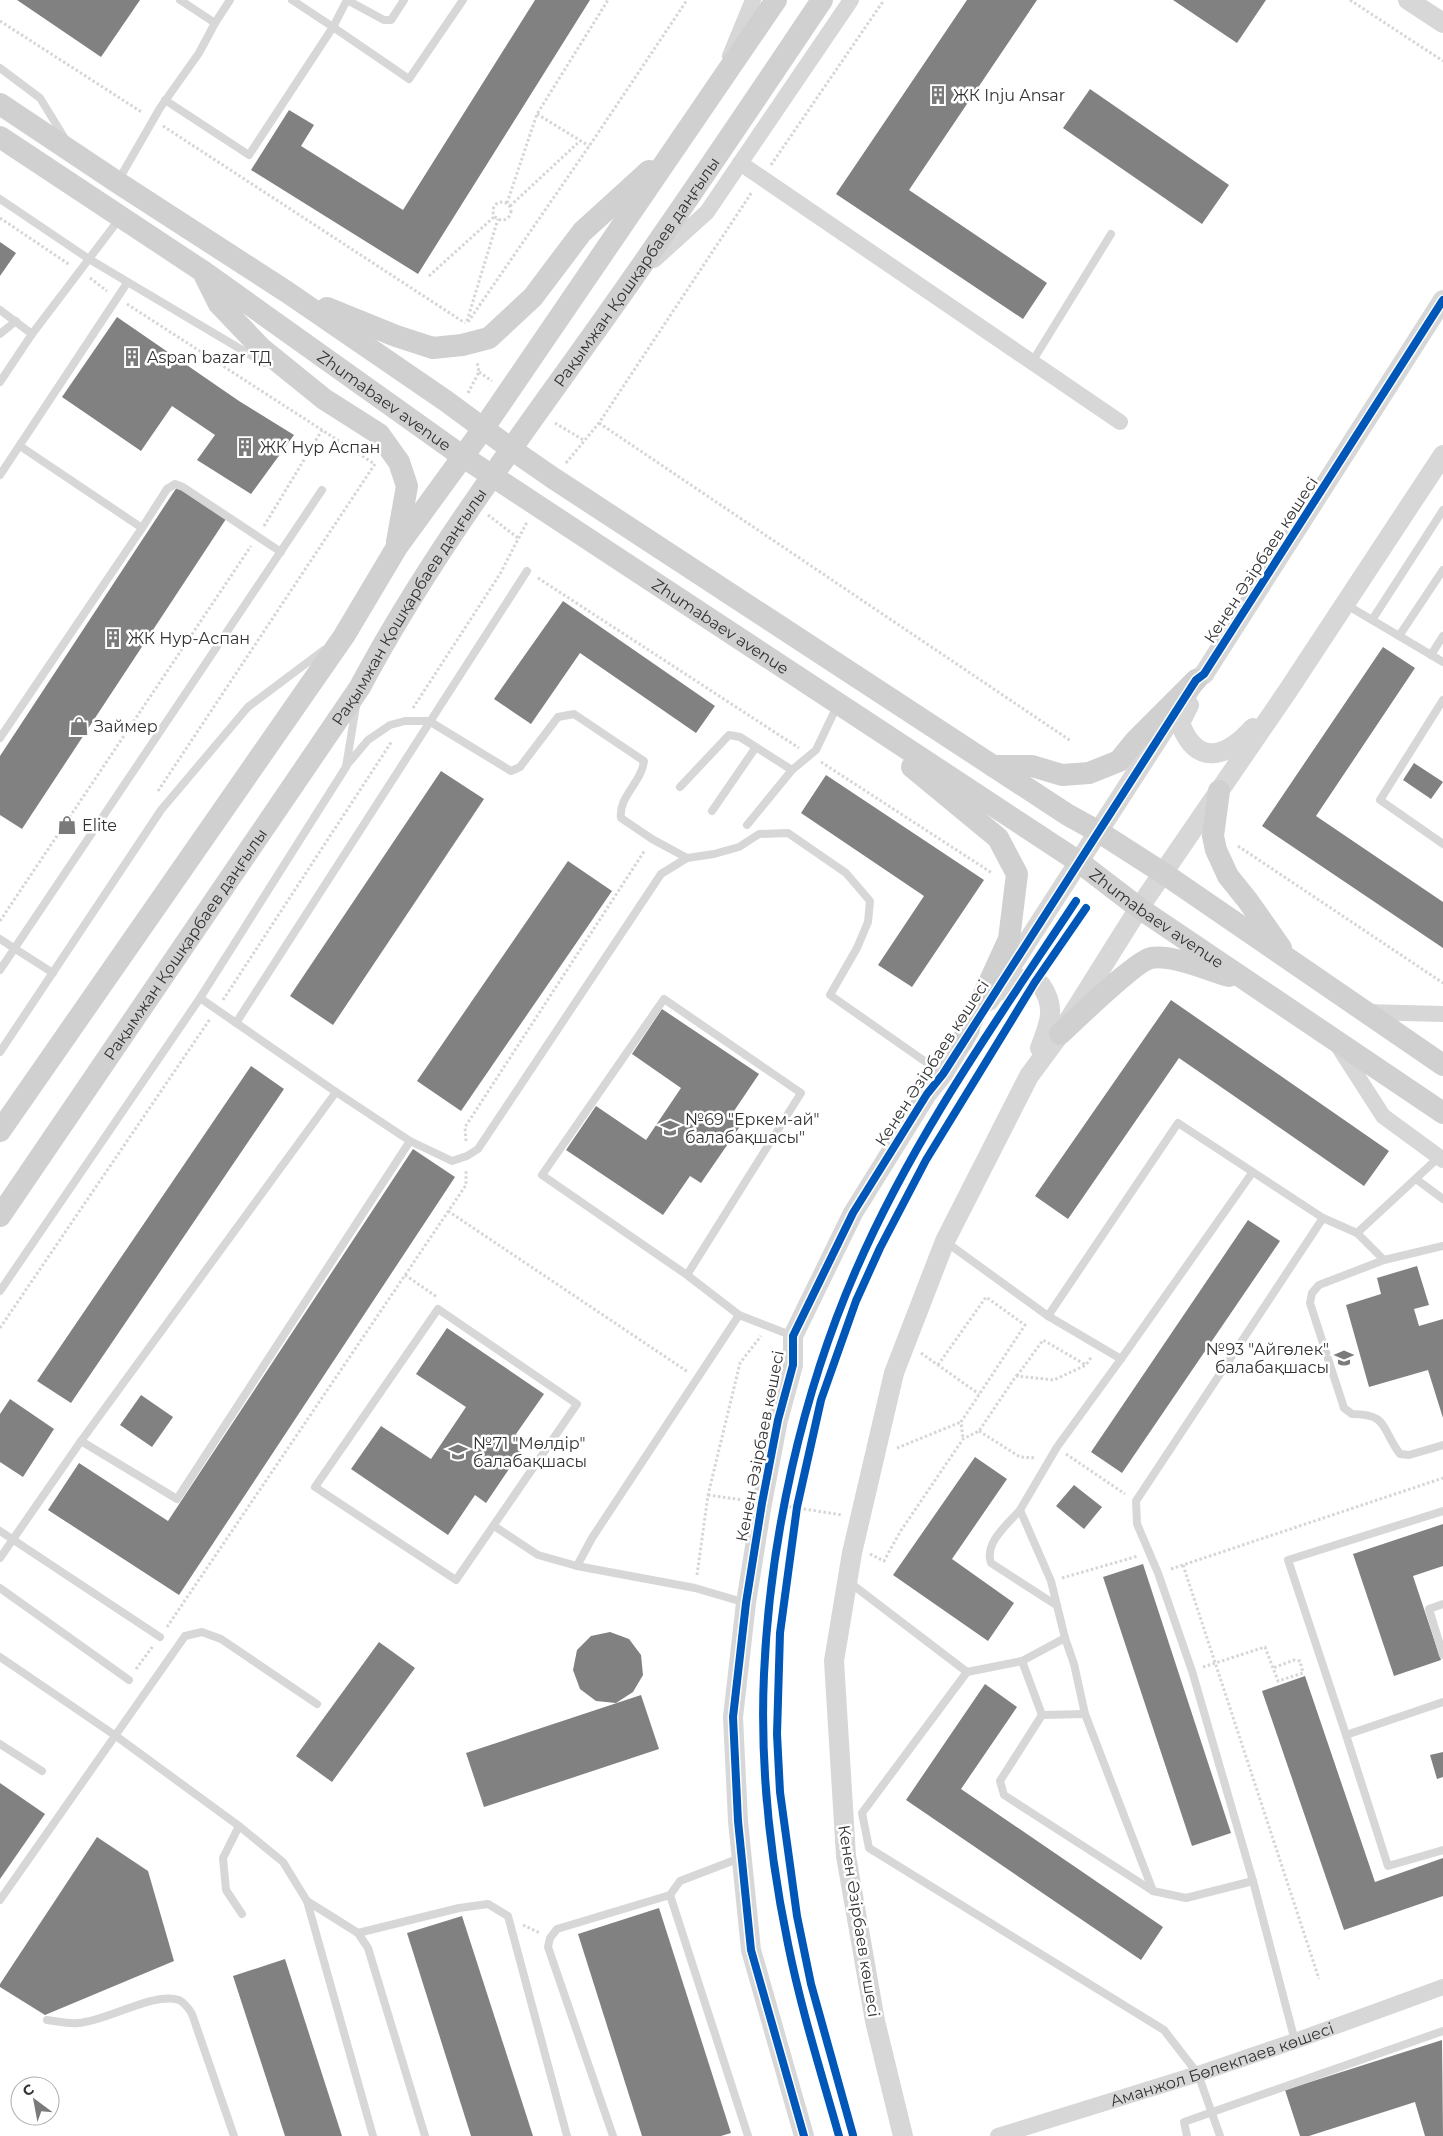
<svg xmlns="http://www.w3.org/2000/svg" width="1443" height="2136" font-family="Montserrat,sans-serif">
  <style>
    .building { fill: #818181 }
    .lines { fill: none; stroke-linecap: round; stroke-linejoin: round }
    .path { stroke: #d6d6d6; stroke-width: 3; stroke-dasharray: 2.5 2.5; stroke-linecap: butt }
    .service { stroke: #d7d7d7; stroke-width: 8 }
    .minor { stroke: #d7d7d7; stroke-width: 16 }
    .tertiary { stroke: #d7d7d7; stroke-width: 20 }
    .secondary { stroke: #d0d0d0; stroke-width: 22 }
    .cycleway-casing { stroke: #fff; stroke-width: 11 }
    .cycleway { stroke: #0057b8; stroke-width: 8 }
    .labels { text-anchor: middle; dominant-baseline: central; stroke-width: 5; stroke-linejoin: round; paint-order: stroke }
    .poi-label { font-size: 16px; fill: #333; stroke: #fff; text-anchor: start }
    .street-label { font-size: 16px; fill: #333; stroke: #fff }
  </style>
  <rect width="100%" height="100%" fill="#fff"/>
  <g class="building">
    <polygon points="17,0 140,0 101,57"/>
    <polygon points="535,0 590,0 418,274 251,170 289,110 314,125 301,146 403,210"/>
    <polygon points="967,0 1037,0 909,190 1047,283 1023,319 836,194"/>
    <polygon points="1173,0 1266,0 1237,43"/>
    <polygon points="1090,89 1229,185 1202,224 1063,128"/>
    <polygon points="0,242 16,253 0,276"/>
    <polygon points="117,317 239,401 294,435 251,494 197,460 215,435 172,406 141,451 62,397"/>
    <polygon points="177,487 226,519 22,829 0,815 0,756"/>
    <polygon points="563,601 715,706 696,733 580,653 531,724 494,699"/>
    <polygon points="1383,647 1415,668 1316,816 1443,902 1443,948 1262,826"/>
    <polygon points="1414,763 1443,782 1431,799 1403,780"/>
    <polygon points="441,771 484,799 333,1025 290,996"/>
    <polygon points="826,775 984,880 912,987 878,965 924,896 801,813"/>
    <polygon points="568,861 612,891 461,1111 417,1081"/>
    <polygon points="1171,1000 1389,1151 1364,1186 1179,1058 1068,1219 1035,1196"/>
    <polygon points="662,1009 759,1074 732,1114 743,1122 701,1183 690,1176 663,1215 566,1150 596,1106 646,1140 681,1088 632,1054"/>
    <polygon points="251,1066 284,1089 71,1403 37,1381"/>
    <polygon points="413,1149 455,1177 179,1595 48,1510 79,1463 168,1521"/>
    <polygon points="1248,1220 1280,1241 1122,1473 1091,1452"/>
    <polygon points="1417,1266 1429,1305 1414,1309 1419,1326 1443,1319 1443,1418 1428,1370 1369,1387 1346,1305 1381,1294 1377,1278"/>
    <polygon points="447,1328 544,1394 516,1434 528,1441 486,1503 475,1495 448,1535 351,1469 381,1426 431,1459 466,1407 416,1374"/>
    <polygon points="141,1395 173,1417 152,1447 120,1425"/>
    <polygon points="10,1399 54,1429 23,1477 0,1462 0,1414"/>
    <polygon points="975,1457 1007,1479 952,1559 1014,1603 988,1641 893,1575"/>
    <polygon points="1074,1485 1102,1507 1084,1529 1056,1506"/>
    <polygon points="1443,1524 1443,1566 1413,1576 1441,1660 1394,1676 1353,1554"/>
    <polygon points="1143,1564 1231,1833 1192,1846 1103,1577"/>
    <polygon points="610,1632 629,1639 641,1655 643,1675 633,1692 616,1703 596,1701 580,1689 573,1670 577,1650 591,1636"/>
    <polygon points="379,1642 415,1668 332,1782 296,1756"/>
    <polygon points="1305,1676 1375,1882 1443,1858 1443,1896 1344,1930 1262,1691"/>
    <polygon points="985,1684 1017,1707 961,1789 1163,1927 1141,1960 906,1800"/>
    <polygon points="641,1695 659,1749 484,1807 466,1753"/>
    <polygon points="1443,1752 1443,1777 1437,1779 1430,1755"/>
    <polygon points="0,1783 45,1814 0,1879"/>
    <polygon points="97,1837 148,1871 174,1961 45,2015 0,1987 0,1984"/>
    <polygon points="659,1908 731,2133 721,2136 642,2136 578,1934"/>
    <polygon points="462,1916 533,2136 471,2136 407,1933"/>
    <polygon points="285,1959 342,2136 285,2136 233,1976"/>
    <polygon points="1442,2040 1443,2136 1425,2136 1415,2102 1309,2136 1300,2136 1285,2090"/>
  </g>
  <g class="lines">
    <g class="path">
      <polyline points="1350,0 1443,61"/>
      <polyline points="0,21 143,113"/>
      <polyline points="537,114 589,146"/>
      <polyline points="163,126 465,323"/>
      <polyline points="771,165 884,0"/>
      <circle cx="502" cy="211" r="9"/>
      <polyline points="507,203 537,114 608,0"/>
      <polyline points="510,206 580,141"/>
      <polyline points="0,218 70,265"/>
      <polyline points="429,276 495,216"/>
      <polyline points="90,278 107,291"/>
      <polyline points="127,304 373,463"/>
      <polyline points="467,321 498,219"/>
      <polyline points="468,322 594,139 687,0"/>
      <polyline points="479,372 492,381"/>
      <polyline points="468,393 479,372 477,362"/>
      <polyline points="555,423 585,441"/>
      <polyline points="599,423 1071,741"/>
      <polyline points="566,463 599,423 752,192"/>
      <polyline points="488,515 518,538"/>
      <polyline points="264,526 322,430"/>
      <polyline points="538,578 799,748"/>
      <polyline points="413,708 500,574 527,522"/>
      <polyline points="821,762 992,873"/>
      <polyline points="158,791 375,464"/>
      <polyline points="1238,846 1443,983"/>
      <polyline points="0,921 251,546"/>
      <polyline points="223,1000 392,741"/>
      <polyline points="466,1141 465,1127 645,850"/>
      <polyline points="448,1211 688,1372"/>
      <polyline points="405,1275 437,1297"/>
      <polyline points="0,1328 210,1019"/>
      <polyline points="921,1353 979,1394"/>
      <polyline points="938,1365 986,1297 1025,1325 961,1422 963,1439"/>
      <polyline points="1017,1376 1043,1340 1086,1365"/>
      <polyline points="979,1431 1020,1457 1036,1458"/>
      <polyline points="897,1448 961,1422"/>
      <polyline points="1066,1454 1125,1494"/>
      <polyline points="708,1495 743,1500"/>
      <polyline points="779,1505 842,1515"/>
      <polyline points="870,1554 884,1561 900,1532 963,1439 979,1431 1016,1376 1054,1380 1086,1365 1092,1356"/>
      <polyline points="1183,1565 1319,1979"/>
      <polyline points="1171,1569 1443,1478"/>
      <polyline points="697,1575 708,1495 740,1363 761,1336"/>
      <polyline points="1062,1578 1138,1556"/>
      <polyline points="167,1627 466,1185 466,1169"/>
      <polyline points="1203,1667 1265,1647 1278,1681 1303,1673 1300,1661 1294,1660 1273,1668"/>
      <polyline points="136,1669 153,1646"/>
      <polyline points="523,1925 540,1933"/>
    </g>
    <g class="service">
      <polyline points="180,0 215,23"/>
      <polyline points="347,0 333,27 409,79 463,0"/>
      <polyline points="347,0 384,20 391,20 404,0"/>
      <polyline points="0,68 40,98 64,137"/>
      <polyline points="165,100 249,155 333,27 292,0"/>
      <polyline points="118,181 160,108 199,53 215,23 230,0"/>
      <polyline points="0,199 89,259 264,363"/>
      <polyline points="0,310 32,334"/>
      <polyline points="0,334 16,321"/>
      <polyline points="1032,362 1111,234"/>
      <polyline points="0,382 32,334 120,218"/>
      <polyline points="0,475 127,283"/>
      <polyline points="142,528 167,489 175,484 183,487 281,552"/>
      <polyline points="1345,604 1443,662"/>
      <polyline points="1372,620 1443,510"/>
      <polyline points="1399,636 1443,570"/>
      <polyline points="1431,655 1443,636"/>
      <polyline points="1443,700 1380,800 1443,844"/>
      <polyline points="0,738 142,528 20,446"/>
      <path d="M346 766 368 740 390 725 405 721H429L511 771 520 767 558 717 574 714 644 761C642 782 618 797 621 818L652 839 687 858"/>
      <polyline points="680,787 729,735 740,737 792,770"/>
      <polyline points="712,811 756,747"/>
      <polyline points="747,825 792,770 816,750 838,704"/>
      <polyline points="0,939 53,973"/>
      <polyline points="0,970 322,490"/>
      <polyline points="236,1023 527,571"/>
      <polyline points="0,1052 161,810 248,707 324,650"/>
      <polyline points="410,1141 452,1161 467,1156 478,1149 661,874 687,858 714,854 739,847 759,834 788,833 846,873 870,901 868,922 857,948 830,995 943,1074"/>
      <polyline points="1252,1173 1121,1359 1048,1316 1178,1123 1323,1218"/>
      <polyline points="1416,1179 1443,1199"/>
      <polyline points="1357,1233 1384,1260"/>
      <polyline points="946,1242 1048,1316"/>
      <path d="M1443 1246 1384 1260 1319 1285 1312 1293 1310 1303 1344 1408 1352 1414C1389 1414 1381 1429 1400 1454L1409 1455 1443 1445"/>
      <polyline points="687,1275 801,1093 664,999 542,1175 687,1275 739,1315 793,1336"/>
      <polyline points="0,1291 200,998 346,767 356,706"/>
      <polygon points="438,1309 577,1404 456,1580 315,1487"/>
      <polyline points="81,1441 177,1499 410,1141 336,1092"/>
      <path d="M1020 1510C1007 1525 984 1543 991 1563L1056 1605"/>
      <polyline points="1443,1511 1288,1560 1346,1735 1443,1702"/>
      <polyline points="494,1526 538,1555 577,1566 592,1538 739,1315"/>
      <polyline points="0,1531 160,1637"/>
      <polyline points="0,1558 81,1441 336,1092 200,998"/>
      <polyline points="577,1566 695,1588 746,1603"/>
      <polyline points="849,1582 967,1672"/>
      <polyline points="0,1588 129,1680"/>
      <polyline points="1443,1604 1429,1609 1443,1655"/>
      <polyline points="1065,1638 1051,1581 1020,1510 1057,1447 1121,1359"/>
      <polyline points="0,1657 116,1736 239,1826 283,1862 307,1901 373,2136"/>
      <polyline points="1022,1661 1042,1715 1085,1714"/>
      <polyline points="1042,1715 1000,1781 1004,1795 1153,1891"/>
      <polyline points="1346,1735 1388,1866 1443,1850"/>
      <polyline points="0,1744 42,1771"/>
      <polyline points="239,1826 223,1858 226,1890 242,1914"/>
      <polyline points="670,1895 680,1881 740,1858"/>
      <polyline points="0,1900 185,1636 202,1632 221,1639 317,1704"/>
      <polyline points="307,1901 358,1933 368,1948 425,2136"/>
      <polyline points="358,1933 459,1908 488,1904 508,1916 567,2136"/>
      <path d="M47 2020C56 2021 68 2024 78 2023 105 2022 155 1991 179 2000 185 2003 189 2009 192 2014L234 2136"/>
      <polyline points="1295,2041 1253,1881 1192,1671 1158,1573 1137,1524 1136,1501 1323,1218 1357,1233 1439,1157"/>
      <polyline points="613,2136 548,1947 550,1938 557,1929 670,1895 748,2136"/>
      <polyline points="1187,2136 1184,2122 1443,2031"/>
      <polyline points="1220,2136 1198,2074 1164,2030 869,1848 862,1813 967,1672 1022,1661 1065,1638 1074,1664 1085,1714 1153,1891 1186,1898 1253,1881"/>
    </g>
    <g class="minor">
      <polyline points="730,56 753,0"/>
      <polyline points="740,163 1120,422"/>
      <polyline points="654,260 707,212 851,0"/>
      <polyline points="1365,1012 1443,1014"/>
      <polyline points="1338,1046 1383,1116 1443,1160"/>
      <path id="s1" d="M998 2136 1198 2074 1295 2041 1443 1987"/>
    </g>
    <g class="tertiary">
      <polyline points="1408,0 1443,23"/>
      <path d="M1189 705 1180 723C1197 768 1227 757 1253 728"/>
      <path d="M999 991C1014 976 1022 976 1041 985 1057 1008 1049 1024 1040 1048"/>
      <polyline points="989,1001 1196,680 1204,674 1443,300"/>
      <polyline points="804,2136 751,1950 738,1821 733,1717 746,1603 762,1503 778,1420 793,1365 793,1336 853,1213 927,1094 943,1074 970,1030"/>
      <polyline points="903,2136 875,2021 846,1856 834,1661 852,1553 894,1373 945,1241 1029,1076 1060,1034 1139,908 1287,692 1443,455"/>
    </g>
    <g class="secondary">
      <polyline points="0,104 117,182 287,292 446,401 511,449 553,478 1068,815 1099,832 1163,873 1443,1065"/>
      <path id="s2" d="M0 137 204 272 462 456 1079 862 1139 908 1443 1113"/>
      <polyline points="205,276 219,304 261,348 324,399 379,434 399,462 407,486 397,542"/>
      <polyline points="327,308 396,336 433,348 462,345 489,338 533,297 582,232 649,171"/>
      <polyline points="993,766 1032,766 1062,775 1089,773 1119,761 1136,740 1196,680"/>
      <polyline points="912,767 998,838 1017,874 1009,939 962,1042"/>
      <polyline points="1219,791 1213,836 1216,850 1228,876 1248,901 1281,948"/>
      <path d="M1060 1034C1075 1020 1136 961 1151 958 1171 954 1208 970 1229 976"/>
      <polyline points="0,1131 344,636 397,547 483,429 776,0"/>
      <path id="s3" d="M0 1216 360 687C429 557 519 439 604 319 679 214 750 107 822 0"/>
    </g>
    <g class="cycleway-casing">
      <g id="cycleway">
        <polyline points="853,2135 811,1984 797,1916 780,1792 777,1734 780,1633 797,1507 821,1400 856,1301 880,1248 926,1160 1035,982 1086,908"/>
        <polyline points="804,2136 751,1950 738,1821 733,1717 746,1603 762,1503 778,1420 793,1365 793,1336 853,1213 927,1094 943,1074 1196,680 1204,674 1443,300"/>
        <path d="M839 2136C821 2072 801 2009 788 1944 770 1857 760 1763 764 1674 770 1538 802 1394 856 1270 913 1138 997 1020 1076 901"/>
      </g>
    </g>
    <use href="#cycleway" class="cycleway"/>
  </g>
  <defs>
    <g id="building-bare" transform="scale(1.5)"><path d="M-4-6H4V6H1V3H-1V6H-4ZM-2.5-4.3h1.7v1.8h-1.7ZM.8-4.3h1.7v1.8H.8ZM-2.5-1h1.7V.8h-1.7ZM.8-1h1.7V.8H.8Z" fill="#7a7a7a" stroke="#fff" stroke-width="2.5" paint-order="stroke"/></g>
    <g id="shop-bare" transform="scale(1.5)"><path d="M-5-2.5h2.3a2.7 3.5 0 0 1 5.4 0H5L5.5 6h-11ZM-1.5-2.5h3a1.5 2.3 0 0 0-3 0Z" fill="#7a7a7a" stroke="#fff" stroke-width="2.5" paint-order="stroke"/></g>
    <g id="school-bare" transform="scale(1.5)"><path d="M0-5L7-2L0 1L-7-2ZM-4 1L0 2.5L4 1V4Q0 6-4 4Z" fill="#7a7a7a" stroke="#fff" stroke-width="2.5" paint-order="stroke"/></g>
  </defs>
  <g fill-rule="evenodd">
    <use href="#building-bare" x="938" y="95"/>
    <use href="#building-bare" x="132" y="357"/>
    <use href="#building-bare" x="245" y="447"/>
    <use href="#building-bare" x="113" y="638"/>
    <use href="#shop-bare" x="79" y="726"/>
    <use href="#shop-bare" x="67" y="825"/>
    <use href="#school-bare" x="670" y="1128"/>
    <use href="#school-bare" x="1344" y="1358"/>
    <use href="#school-bare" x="458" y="1452"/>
  </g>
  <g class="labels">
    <g class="poi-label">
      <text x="953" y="95">ЖК Inju Ansar</text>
      <text x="147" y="357">Aspan bazar ТД</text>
      <text x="260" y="447">ЖК Нур Аспан</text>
      <text x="128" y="638">ЖК Нур-Аспан</text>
      <text x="94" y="726">Займер</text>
      <text x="82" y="825">Elite</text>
      <text x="685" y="1119">№69 "Еркем-ай"<tspan x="685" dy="18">балабақшасы"</tspan></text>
      <text x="1329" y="1349" text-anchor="end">№93 "Айгөлек"<tspan x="1329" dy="18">балабақшасы</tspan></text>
      <text x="473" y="1443">№71 "Мөлдір"<tspan x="473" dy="18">балабақшасы</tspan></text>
    </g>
    <g class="street-label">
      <text stroke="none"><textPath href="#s3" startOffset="1139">Рақымжан Қошқарбаев даңғылы</textPath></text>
      <text stroke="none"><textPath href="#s2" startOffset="466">Zhumabaev avenue</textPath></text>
      <text transform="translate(1261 560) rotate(-57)">Кенен Әзірбаев көшесі</text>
      <text stroke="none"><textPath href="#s3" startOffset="734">Рақымжан Қошқарбаев даңғылы</textPath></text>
      <text stroke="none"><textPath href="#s2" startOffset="871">Zhumabaev avenue</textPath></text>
      <text stroke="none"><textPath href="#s2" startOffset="1396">Zhumabaev avenue</textPath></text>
      <text stroke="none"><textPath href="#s3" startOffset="329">Рақымжан Қошқарбаев даңғылы</textPath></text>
      <text transform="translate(932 1063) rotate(-57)">Кенен Әзірбаев көшесі</text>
      <text transform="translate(760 1446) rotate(-79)">Кенен Әзірбаев көшесі</text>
      <text transform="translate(859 1921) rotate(81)">Кенен Әзірбаев көшесі</text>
      <text stroke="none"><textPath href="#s1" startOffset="235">Аманжол Бөлекпаев көшесі</textPath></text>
    </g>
  </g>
  <g transform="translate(35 2101) rotate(328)"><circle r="24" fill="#ffffff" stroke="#adadad"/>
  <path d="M0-4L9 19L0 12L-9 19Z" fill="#7a7a7a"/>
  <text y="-8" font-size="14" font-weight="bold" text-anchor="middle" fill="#333333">С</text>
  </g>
</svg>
